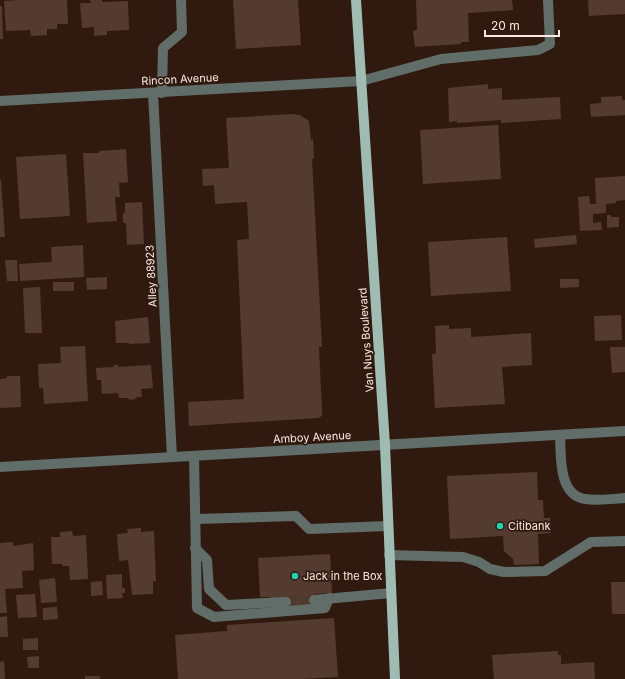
<svg xmlns="http://www.w3.org/2000/svg" width="625" height="679" font-family="Inter,sans-serif">
  <style>
    .building { fill: #533b2f }
    .lines { fill: none; stroke-linecap: round; stroke-linejoin: round }
    .minor-tunnel { stroke: #4e392f; stroke-width: 10; stroke-dasharray: 10 5; stroke-linecap: butt }
    .minor { stroke: #606d69; stroke-width: 10 }
    .major { stroke: #9fbcb3; stroke-width: 10 }
    .poi-dot { fill: #1fd5b0; stroke: #301a0f; stroke-width: 1.5 }
    .labels { text-anchor: middle; dominant-baseline: central; stroke-width: 3.5; stroke-linejoin: round; paint-order: stroke }
    .street-label { font-size: 11px; fill: #faeae3; stroke: #301a0f }
    .poi-label { font-size: 11px; fill: #faeae3; stroke: #301a0f; text-anchor: start }
  </style>
  <rect width="100%" height="100%" fill="#301a0f"/>
  <g class="building">
    <polygon points="17,0 67,0 68,24 57,24 57,29 47,29 47,35 31,36 30,30 6,31 4,1"/>
    <polygon points="90,0 102,0 102,2 128,1 129,30 107,31 107,35 94,36 94,27 82,28 80,3 91,3"/>
    <polygon points="233,0 298,0 301,45 236,49"/>
    <polygon points="416,0 512,0 513,10 468,13 469,42 461,42 461,44 415,47 413,31 417,30"/>
    <polygon points="588,0 625,0 625,14 589,16"/>
    <polygon points="0,6 2,6 3,39 0,39"/>
    <polygon points="488,84 488,89 502,88 502,100 560,97 561,119 501,123 501,120 457,123 457,121 449,122 448,88"/>
    <polygon points="622,96 622,100 625,100 625,115 591,117 590,104 601,103 601,97"/>
    <polygon points="293,114 300,115 309,121 311,140 313,139 314,158 312,159 322,347 319,347 322,411 322,416 318,418 189,426 188,402 244,399 237,240 249,239 247,202 215,204 214,185 203,186 202,169 229,168 226,118"/>
    <polygon points="498,125 501,179 423,184 420,130"/>
    <polygon points="126,149 128,182 119,183 120,197 115,197 117,221 87,223 83,153 99,153 99,151"/>
    <polygon points="66,154 70,216 20,219 16,157"/>
    <polygon points="625,176 625,200 616,201 616,203 606,204 606,213 593,214 593,223 601,222 602,230 580,231 578,197 589,196 590,204 596,204 595,178"/>
    <polygon points="0,180 1,180 5,237 0,237"/>
    <polygon points="142,202 144,244 127,245 126,223 123,223 123,213 125,213 125,203"/>
    <polygon points="607,215 611,215 611,217 619,217 619,227 607,228"/>
    <polygon points="576,235 577,244 535,248 534,239"/>
    <polygon points="507,237 511,291 431,296 428,242"/>
    <polygon points="83,245 84,277 20,281 19,264 52,262 51,247"/>
    <polygon points="5,260 17,260 18,281 7,281"/>
    <polygon points="107,277 107,289 87,290 86,278"/>
    <polygon points="560,279 579,279 579,287 560,288"/>
    <rect x="53" y="282" width="21" height="9"/>
    <polygon points="40,287 42,333 25,333 23,288"/>
    <polygon points="621,315 622,340 595,341 594,316"/>
    <polygon points="148,317 150,343 129,344 129,343 116,343 115,321"/>
    <polygon points="449,325 449,329 471,328 471,337 531,333 532,365 502,367 505,404 435,408 432,354 436,354 435,326"/>
    <polygon points="85,346 88,401 44,404 43,388 39,388 38,364 61,363 60,347"/>
    <polygon points="610,347 625,347 625,372 612,373"/>
    <polygon points="113,365 118,365 118,367 151,365 153,388 141,389 142,397 137,397 135,399 130,400 128,398 119,398 118,393 102,394 101,380 97,380 96,368 114,367"/>
    <polygon points="7,376 20,376 21,407 0,408 0,379 7,378"/>
    <polygon points="537,472 538,500 543,500 544,518 550,518 551,533 538,534 539,564 514,565 513,559 504,551 503,536 450,539 447,476"/>
    <polygon points="141,528 141,532 154,531 156,581 153,581 153,594 132,595 128,560 119,561 117,534 128,533 127,529"/>
    <polygon points="72,531 73,536 86,535 88,579 70,580 69,566 62,566 62,564 52,564 51,537 60,537 60,532"/>
    <polygon points="13,542 13,546 33,543 34,570 22,571 23,588 5,589 7,613 0,613 0,543"/>
    <polygon points="330,554 332,593 314,594 315,606 286,608 271,600 270,597 260,597 258,558"/>
    <polygon points="122,574 122,588 125,588 125,593 122,593 123,598 107,599 106,575"/>
    <polygon points="55,578 57,602 41,603 39,580"/>
    <polygon points="102,581 103,595 91,596 91,582"/>
    <polygon points="611,582 625,582 625,614 612,614"/>
    <polygon points="35,594 37,617 18,618 16,595"/>
    <polygon points="57,607 58,619 43,620 43,608"/>
    <polygon points="7,616 8,637 0,637 0,617"/>
    <polygon points="334,618 338,677 300,679 178,679 175,635 227,631 227,625"/>
    <polygon points="38,638 38,650 23,650 23,639"/>
    <polygon points="558,651 558,655 561,655 561,664 594,662 595,679 494,679 492,655"/>
    <polygon points="39,656 39,668 28,668 27,657"/>
    <polygon points="4,661 5,679 0,679 0,662"/>
    <rect x="85" y="676" width="15" height="3"/>
  </g>
  <g class="lines">
    <polyline class="minor-tunnel" points="286,602 314,600"/>
    <g class="minor">
      <polyline points="153,93 172,457"/>
      <polyline points="162,93 163,48 182,32 181,0"/>
      <polyline points="0,101 361,81 441,59 538,50 550,44 548,0"/>
      <path d="M560 435C561 455 558 495 585 499 598 501 612 499 625 498"/>
      <polyline points="194,456 197,608 214,617 325,608 329,598"/>
      <polyline points="0,467 625,431"/>
      <polyline points="196,519 296,516 309,529 388,526"/>
      <polyline points="195,548 207,560 209,589 226,605 286,602"/>
      <polyline points="389,555 463,557 479,562 490,569 504,572 545,571 591,542 625,541"/>
      <polyline points="314,600 391,593"/>
    </g>
    <polyline class="major" points="356,0 385,445 395,679"/>
  </g>
  <g class="poi-dot">
    <circle cx="500" cy="526" r="4"/>
    <circle cx="295" cy="576" r="4"/>
  </g>
  <g class="labels">
    <g class="street-label">
      <text transform="translate(180 79) rotate(-3)">Rincon Avenue</text>
      <text transform="translate(151 276) rotate(-93)">Alley 88923</text>
      <text transform="translate(366 340) rotate(-94)">Van Nuys Boulevard</text>
      <text transform="translate(312 437) rotate(-3)">Amboy Avenue</text>
    </g>
    <g class="poi-label">
      <text x="508" y="526">Citibank</text>
      <text x="303" y="576">Jack in the Box</text>
    </g>
  </g>
  <path d="M485 30v6h74v-6" fill="none" stroke="#faeae3" stroke-width="2"/>
  <text x="491" y="30" font-size="12" fill="#faeae3" stroke="#301a0f" stroke-width="3" paint-order="stroke">20 m</text>
</svg>
